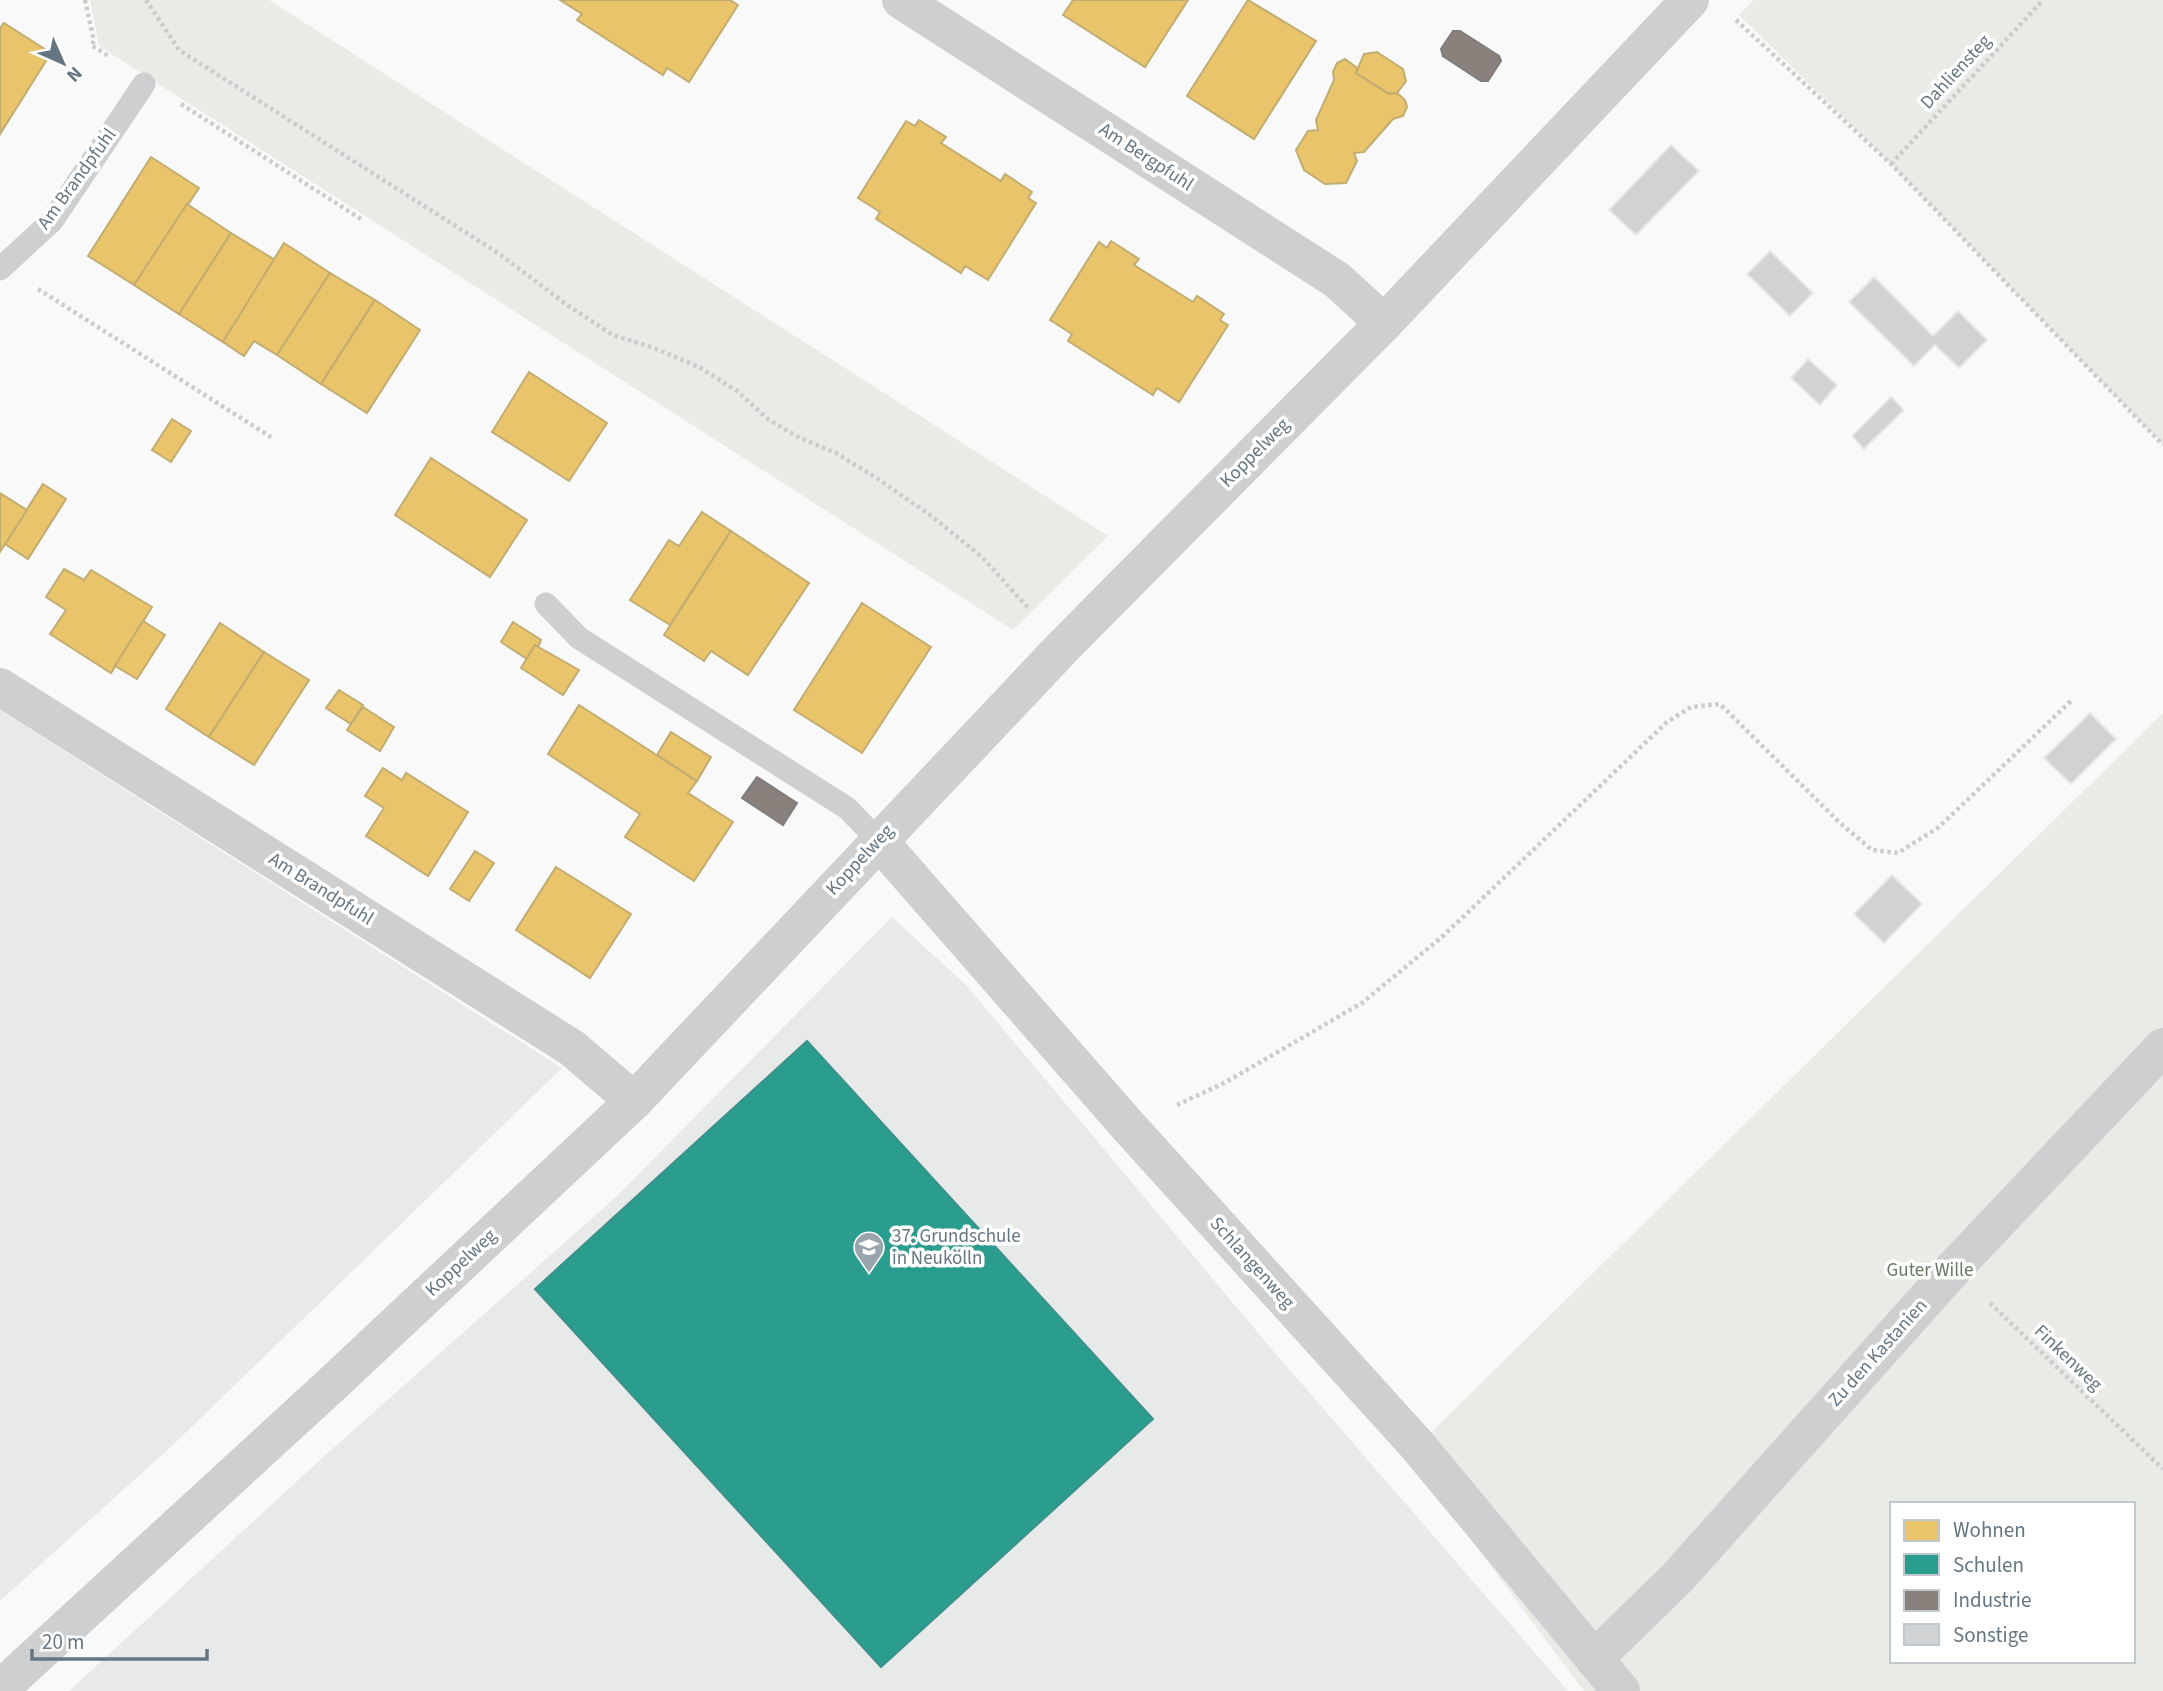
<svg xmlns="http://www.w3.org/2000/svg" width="2163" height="1691" font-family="'Source Sans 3',sans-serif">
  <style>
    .built { fill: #e8e9e9 }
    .green { fill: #e8ebe6; fill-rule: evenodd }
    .homes { fill: #e9c46a; stroke: #c1ad72; stroke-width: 2 }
    .schools { fill: #2a9d8f; stroke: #3c918b; stroke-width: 2 }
    .industry { fill: #8a817c; stroke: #7f7e7e; stroke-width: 2 }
    .building { fill: #d0d2d3; stroke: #e8e8e8; stroke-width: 2 }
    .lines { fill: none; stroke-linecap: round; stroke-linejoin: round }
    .path { stroke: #cbcccd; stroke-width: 4.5; stroke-dasharray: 3.5 3.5; stroke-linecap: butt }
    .service { stroke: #cecfd0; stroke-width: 23 }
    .minor { stroke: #cecfd0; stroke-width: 38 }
    .labels { text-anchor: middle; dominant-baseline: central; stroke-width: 7; stroke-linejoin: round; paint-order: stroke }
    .street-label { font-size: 19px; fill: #657683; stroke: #fff }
    .poi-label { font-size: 19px; fill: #657683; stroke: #fff; text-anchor: start }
    .park-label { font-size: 19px; fill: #687a64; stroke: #fff }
  </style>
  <rect width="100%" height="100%" fill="#f9f9f9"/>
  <g class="built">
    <polygon points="0,710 562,1068 174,1444 0,1601"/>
    <polygon points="892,917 967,986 1275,1353 1568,1691 69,1691 320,1460 617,1196"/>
  </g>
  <g class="green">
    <polygon points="90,0 269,0 1108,536 1013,630 99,46"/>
    <polygon points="1754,0 2163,0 2163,445 1891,164 1739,15"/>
    <path d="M2163 713V1691H1584L1408 1455ZM1892 1504H2133V1661H1892Z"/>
  </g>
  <g class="homes">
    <polygon points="560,0 730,0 738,5 689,82 667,68 663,75 577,20 582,14"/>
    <polygon points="1073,0 1188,0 1145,67 1063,15"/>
    <polygon points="1248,0 1316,41 1254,139 1187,96"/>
    <polygon points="4,23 51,53 0,134 0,28"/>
    <polygon points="1377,52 1403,69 1406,81 1397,93 1389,94 1356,73 1364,54"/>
    <polygon points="1345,59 1357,68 1356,73 1389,94 1397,93 1405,100 1407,107 1403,116 1393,119 1364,152 1354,153 1357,161 1346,183 1325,184 1304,170 1296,150 1308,131 1318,130 1316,120 1334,80 1333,72 1337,63"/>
    <polygon points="919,120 946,137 941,143 1001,181 1005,174 1032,192 1028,198 1036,203 988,280 965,266 961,273 876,219 880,212 858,198 906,121 915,126"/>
    <polygon points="151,157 199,188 134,285 88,256"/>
    <polygon points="187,204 231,233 179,314 134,285"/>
    <polygon points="231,233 275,260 223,342 179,314"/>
    <polygon points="1111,241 1139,259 1134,265 1193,302 1197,296 1224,314 1220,320 1228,325 1179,402 1157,388 1153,395 1068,341 1072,334 1050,320 1099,242 1107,248"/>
    <polygon points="284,243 330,273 277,355 254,341 244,356 223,342"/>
    <polygon points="330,273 375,300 321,384 277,355"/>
    <polygon points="375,300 420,330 367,413 321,384"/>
    <polygon points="529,372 607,423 569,481 492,432"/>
    <polygon points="172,419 191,431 171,462 152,450"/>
    <polygon points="431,458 527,520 490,577 395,515"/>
    <polygon points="43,484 66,499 28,559 5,544"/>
    <polygon points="0,493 27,510 0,552"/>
    <polygon points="702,512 731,531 670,625 630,600 669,540 679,546"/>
    <polygon points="731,531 809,583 748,675 711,651 704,661 664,635"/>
    <polygon points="64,569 84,580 91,570 152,607 111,673 50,634 66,610 46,597"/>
    <polygon points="862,603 931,647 862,753 794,710"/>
    <polygon points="143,621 165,635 137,679 115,666"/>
    <polygon points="513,622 541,640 538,647 535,645 527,659 501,642"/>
    <polygon points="220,623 264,652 209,737 166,709"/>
    <polygon points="535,645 579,670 563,695 521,668"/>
    <polygon points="264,652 309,680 254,765 209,737"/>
    <polygon points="339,690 363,705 351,724 326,708"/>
    <polygon points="579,705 697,781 688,793 733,822 694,881 625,837 640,814 548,754"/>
    <polygon points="363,707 394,727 380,751 347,730"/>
    <polygon points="671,732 711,757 697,781 657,755"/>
    <polygon points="383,768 402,780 406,773 468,812 428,876 366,836 384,808 365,796"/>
    <polygon points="475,851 494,863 469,901 450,889"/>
    <polygon points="556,867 631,914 590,978 516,930"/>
  </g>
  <polygon class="schools" points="807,1041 1153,1419 881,1667 535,1289"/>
  <g class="industry">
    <polygon points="1453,31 1460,31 1499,56 1501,61 1488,81 1481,81 1443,56 1441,49"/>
    <polygon points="757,777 797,803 783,825 742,798"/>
  </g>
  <g class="building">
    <polygon points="1671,145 1699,171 1636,235 1609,210"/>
    <polygon points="1770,251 1813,293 1790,316 1747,274"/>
    <polygon points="1874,277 1933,336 1958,311 1987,340 1959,368 1935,345 1914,366 1849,302"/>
    <polygon points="1808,359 1837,385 1820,405 1791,378"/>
    <polygon points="1891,397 1904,410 1864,449 1852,436"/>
    <polygon points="2090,713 2116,739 2071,784 2044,758"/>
    <polygon points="1892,875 1922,904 1884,943 1854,914"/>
  </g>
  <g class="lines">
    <g class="path">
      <polyline points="85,0 94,41 91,45 110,57"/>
      <polyline points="146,0 179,50 498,253 570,307 613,335 654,348 699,367 737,391 769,420 800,438 836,453 875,477 930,515 982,557 1030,610"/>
      <polyline points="1736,20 1891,164 2163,445"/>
      <polyline points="181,104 361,219"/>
      <polyline points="1891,164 2043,0"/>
      <polyline points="38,289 274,439"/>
      <polyline points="1177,1105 1226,1082 1362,1003 1443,936 1667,722 1691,707 1720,704 1839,822 1872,850 1898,853 1939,827 2073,699"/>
      <polyline points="1990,1303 2163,1469"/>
    </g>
    <g class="service">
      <polyline points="0,269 52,221 144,84"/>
      <polyline points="546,604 579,638 847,808 878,840"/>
    </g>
    <g class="minor">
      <polyline points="901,0 1337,280 1384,323"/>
      <polyline points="0,687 572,1048 634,1101"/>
      <polyline points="878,840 1129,1127 1417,1445 1621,1691"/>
      <polyline points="1594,1659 1678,1577 1954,1268 2163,1047"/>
      <polyline points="0,1689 330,1386 634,1101 1063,647 1384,323 1690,0"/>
    </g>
  </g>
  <defs>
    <g id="school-pin" transform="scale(1.575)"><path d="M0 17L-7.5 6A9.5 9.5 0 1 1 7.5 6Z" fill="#99a4ac" stroke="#fff"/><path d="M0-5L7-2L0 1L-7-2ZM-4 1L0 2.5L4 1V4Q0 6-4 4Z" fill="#fff"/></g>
  </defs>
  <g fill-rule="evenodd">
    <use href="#school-pin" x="869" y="1247"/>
  </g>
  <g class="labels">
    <g class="street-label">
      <text transform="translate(1956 72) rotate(-47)">Dahliensteg</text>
      <text transform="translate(1146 157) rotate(33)">Am Bergpfuhl</text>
      <text transform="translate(77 179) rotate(-54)">Am Brandpfuhl</text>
      <text transform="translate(1255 453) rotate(-45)">Koppelweg</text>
      <text transform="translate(860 860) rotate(-47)">Koppelweg</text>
      <text transform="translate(321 889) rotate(32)">Am Brandpfuhl</text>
      <text transform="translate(461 1263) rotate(-43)">Koppelweg</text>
      <text transform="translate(1252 1263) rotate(48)">Schlangenweg</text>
      <text transform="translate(1878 1353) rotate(-48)">Zu den Kastanien</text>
      <text transform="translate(2068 1358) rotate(44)">Finkenweg</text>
    </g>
    <g class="poi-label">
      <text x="892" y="1236">37. Grundschule<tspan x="892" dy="22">in Neukölln</tspan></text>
    </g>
    <g class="park-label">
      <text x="1930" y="1270">Guter Wille</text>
    </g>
  </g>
  <rect x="1890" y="1502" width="245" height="161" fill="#ffffff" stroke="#c1c8cd" stroke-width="2"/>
  <rect x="1904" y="1520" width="35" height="21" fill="#e9c46a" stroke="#c1c8cd" stroke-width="2"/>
  <text x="1953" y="1537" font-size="21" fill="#657683">Wohnen</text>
  <rect x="1904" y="1554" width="35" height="21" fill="#2a9d8f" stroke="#c1c8cd" stroke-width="2"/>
  <text x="1953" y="1572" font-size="21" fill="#657683">Schulen</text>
  <rect x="1904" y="1590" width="35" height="21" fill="#8a817c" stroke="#c1c8cd" stroke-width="2"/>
  <text x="1953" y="1607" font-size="21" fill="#657683">Industrie</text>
  <rect x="1904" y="1624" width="35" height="21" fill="#d0d2d3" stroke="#c1c8cd" stroke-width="2"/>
  <text x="1953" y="1642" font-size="21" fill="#657683">Sonstige</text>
  <g transform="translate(63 63) rotate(135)" stroke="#ffffff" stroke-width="5" paint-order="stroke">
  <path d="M0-5L12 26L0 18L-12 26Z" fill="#657683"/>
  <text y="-10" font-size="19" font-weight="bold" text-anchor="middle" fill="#657683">N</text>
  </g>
  <path d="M32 1649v10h175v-10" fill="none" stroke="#657683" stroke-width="3.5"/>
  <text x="42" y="1649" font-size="21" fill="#657683" stroke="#ffffff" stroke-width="5" paint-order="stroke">20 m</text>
</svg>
